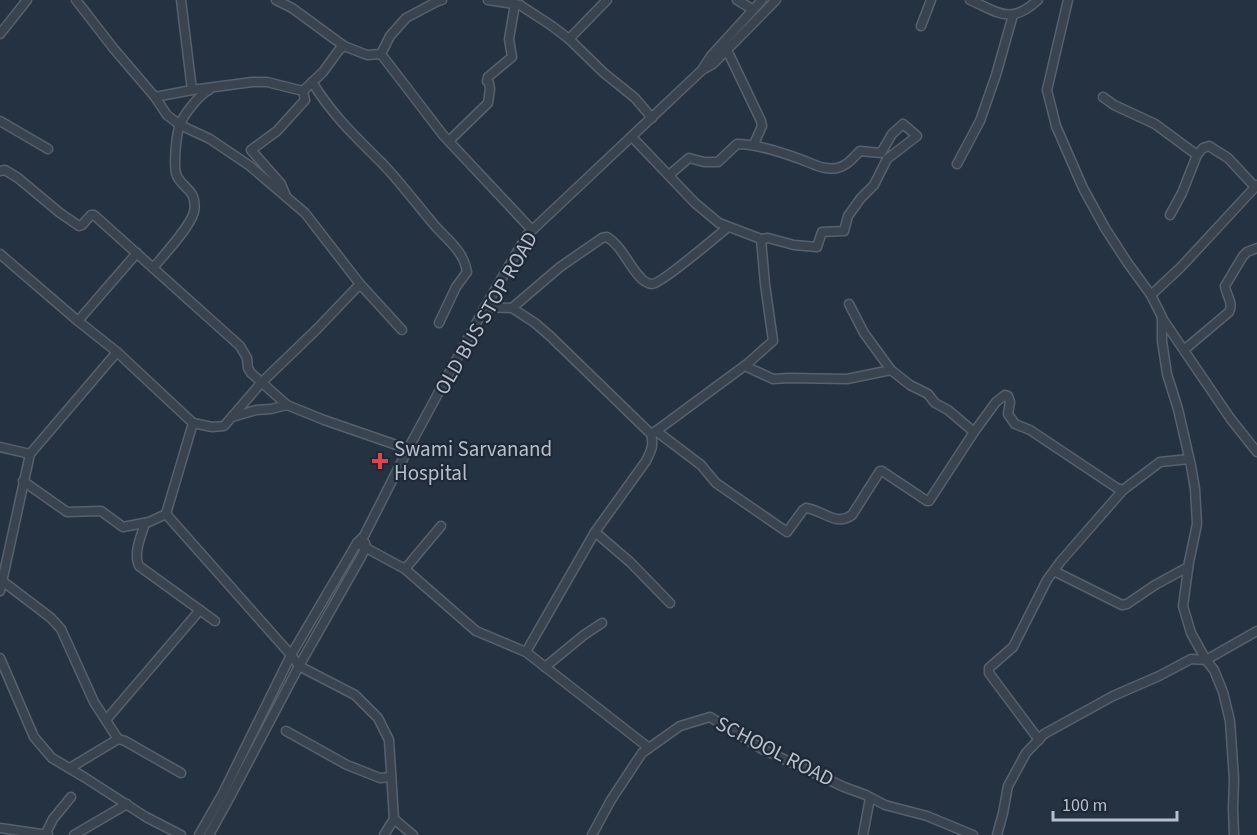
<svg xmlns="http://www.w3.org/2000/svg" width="1257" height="835" font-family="'Source Sans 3',sans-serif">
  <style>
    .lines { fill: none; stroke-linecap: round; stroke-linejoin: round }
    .minor-casing { stroke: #57616e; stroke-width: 11 }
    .minor { stroke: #3a4451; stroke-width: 8 }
    .health-dot { fill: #e0444e; stroke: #1e2836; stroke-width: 2 }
    .labels { text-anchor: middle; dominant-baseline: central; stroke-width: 4.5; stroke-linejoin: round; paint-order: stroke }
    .street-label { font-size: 21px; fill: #b6bfcb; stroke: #1e2836 }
    .poi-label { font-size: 21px; fill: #b6bfcb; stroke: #1e2836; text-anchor: start }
  </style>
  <rect width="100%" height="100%" fill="#253241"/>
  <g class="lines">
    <g class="minor-casing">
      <g id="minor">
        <polyline points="76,0 114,49 155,97 192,90 252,82 267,82 303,91 305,100 277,131 251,150 281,184 286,196"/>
        <polyline points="181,0 192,90"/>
        <polyline points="276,0 292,8 344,46"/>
        <polyline points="488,0 520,5"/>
        <polyline points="737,0 752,9"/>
        <path d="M970 0C1000 13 1010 25 1038 0"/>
        <polyline points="1068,0 1047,90 1056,126 1083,188 1105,228 1127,262 1151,295 1162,317 1162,341 1167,374 1178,409 1191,466 1195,489 1197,524 1189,562 1183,606 1191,633 1206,660 1214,670 1223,692 1230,721 1234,779 1233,808 1234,835"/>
        <polyline points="520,5 552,26 569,39 604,73 635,98 652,118"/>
        <polyline points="921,26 931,0"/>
        <polyline points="0,34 27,0"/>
        <polyline points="569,39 607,0"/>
        <polyline points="727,50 761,121 762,126 754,144"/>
        <polyline points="381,54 443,135 532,230"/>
        <polyline points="704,69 713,64 776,0"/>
        <path d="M312 82C333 116 355 136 382 163 401 183 418 206 436 227 449 241 464 252 467 272L456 287 439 323"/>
        <polyline points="303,91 323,72 339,50 344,46 367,55 381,54 390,36 406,18 438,1 442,0"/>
        <polyline points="155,97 167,115 180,125 210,139 250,166 305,213 360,284 317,329 261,383 224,426 212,427 193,423"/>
        <polyline points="1103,97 1114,105 1155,124 1197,155"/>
        <polyline points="0,121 48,149"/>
        <polyline points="632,137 695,203 719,223 761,239 765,284 773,341 747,364 652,434"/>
        <polyline points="449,141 488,103 490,89 489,83 487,81 488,77 512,57 509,39 515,4"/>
        <polyline points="957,164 980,121 996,75 1013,15"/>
        <polyline points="0,171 5,170 18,178 60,213 79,226 82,225 91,215 94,215 240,346 247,358 248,368 251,373 287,405 324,420 408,449"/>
        <path d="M669 175 689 158 704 162H718L737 144C757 144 778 151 797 158 810 162 823 171 837 168 847 166 853 158 860 151L881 153 892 134 903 124 917 136 887 159 874 185 861 198 848 216 844 231 822 232 817 247 794 245 768 238 761 239"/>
        <polyline points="1170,215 1182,193 1197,155 1203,148 1209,146 1228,158 1255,187"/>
        <polyline points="0,254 78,321 117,352 193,423 166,514 291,655 299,666 355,695 378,718 389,740 394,819 384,835"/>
        <path d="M153 268C164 255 190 227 194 212 198 190 183 189 177 176 173 168 176 134 180 125 183 115 200 94 209 90"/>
        <polyline points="360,284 402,330"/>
        <polyline points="1151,295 1181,267 1257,185"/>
        <polyline points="849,304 864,333 891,370"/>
        <path d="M485 307 512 308 535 323 550 336 651 434C654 446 651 451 646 461L595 532 526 652"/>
        <path d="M512 308 560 267 602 238 607 237C622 246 628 265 640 277 642 280 648 284 652 284 661 284 717 236 728 227"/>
        <polyline points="1162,318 1230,418 1257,452"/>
        <polyline points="78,321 137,253"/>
        <path d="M1184 350 1229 312C1234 303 1226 295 1225 286L1243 256 1247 252 1257 248"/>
        <polyline points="745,366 773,379 789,378 847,379 891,370 910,385 928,394 935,403 948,410 974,432"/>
        <polyline points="232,417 256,410 271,409 287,405"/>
        <path d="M656 431 701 465 716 483 787 532 803 510 806 508C823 510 836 527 852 515L880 471H882L927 501H929L974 432 996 402 1005 395 1008 396 1010 402 1008 414 1015 424 1030 430 1117 488 1123 490 1160 462 1189 459"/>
        <polyline points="0,447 30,454"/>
        <polyline points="23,481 67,512 101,511 123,527 149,522 166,514"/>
        <path d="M145 523C141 537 133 553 139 566L215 621"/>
        <polyline points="595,532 630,562 670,603"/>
        <polyline points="357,543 405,569 476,631 526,652 649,748"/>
        <polyline points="405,569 441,526"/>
        <polyline points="1054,571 1122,605 1127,604 1155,585 1188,567"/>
        <polyline points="1,580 51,618 61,629 94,702 118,739"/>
        <polyline points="0,591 30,454 117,352"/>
        <polyline points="0,658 34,737 52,758 84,777 146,817 181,835"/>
        <polyline points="545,667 584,635 602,623"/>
        <polyline points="106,720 200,610"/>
        <polyline points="286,731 347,765 380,778 391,777"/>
        <polyline points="1039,740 989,673 989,668 1013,647 1047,580 1061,561 1123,490"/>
        <polyline points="70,768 118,739 125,741 181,773"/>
        <polyline points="394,819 413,835"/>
        <polyline points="0,828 48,835"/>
        <polyline points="45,835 53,819 71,797"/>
        <polyline points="74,835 127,804"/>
        <polyline points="199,835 223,793 291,655 357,543 364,536 408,449 485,307 527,235 701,71 711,56 762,0"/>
        <polyline points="209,835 232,793 299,666 361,557 366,547 365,543"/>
        <polyline points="592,835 611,800 642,753 680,726 710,717 762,749 844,787 866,795 885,805 927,816 973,835"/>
        <polyline points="863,835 870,798"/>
        <polyline points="997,835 1003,813 1008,786 1026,753 1044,734 1113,696 1159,676 1191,659 1206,660 1257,631"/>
      </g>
    </g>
    <use href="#minor" class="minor"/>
  </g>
  <path class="health-dot" d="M377 452h6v6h6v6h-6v6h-6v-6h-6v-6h6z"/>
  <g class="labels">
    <g class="street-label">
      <text transform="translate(486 313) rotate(-60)">OLD BUS STOP ROAD</text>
      <text transform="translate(775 751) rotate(27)">SCHOOL ROAD</text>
    </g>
    <g class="poi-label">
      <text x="394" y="449">Swami Sarvanand<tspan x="394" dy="24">Hospital</tspan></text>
    </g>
  </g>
  <path d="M1053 811v9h124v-9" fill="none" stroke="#b6bfcb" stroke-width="3"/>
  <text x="1062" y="811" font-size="18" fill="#b6bfcb" stroke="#1e2836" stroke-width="4.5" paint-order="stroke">100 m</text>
</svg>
